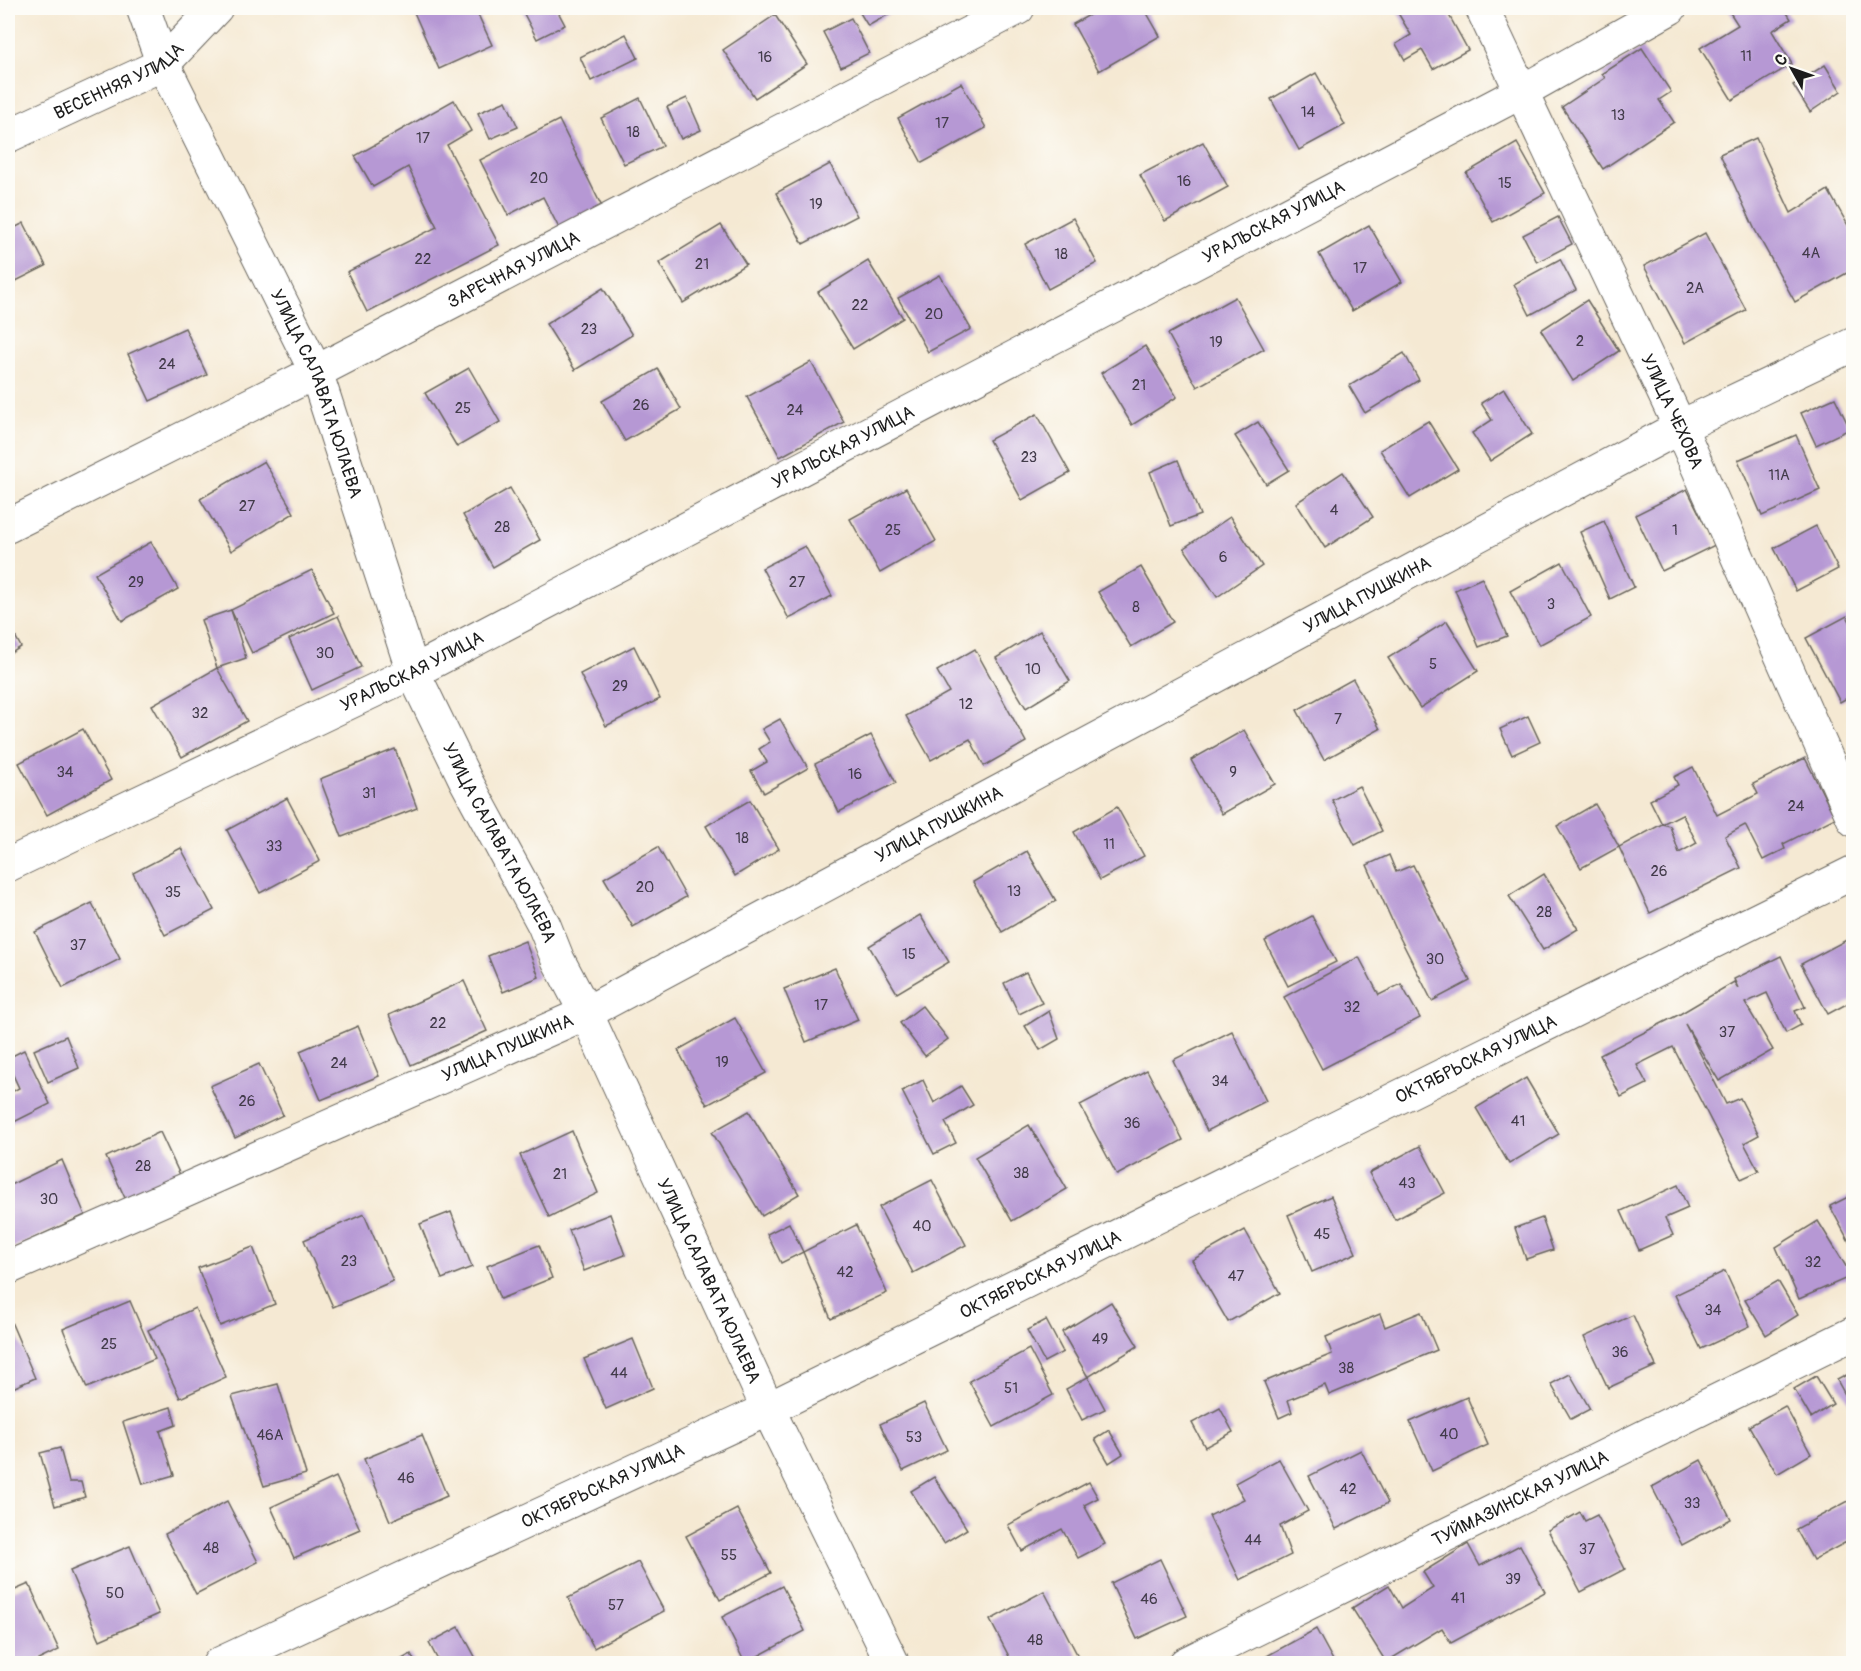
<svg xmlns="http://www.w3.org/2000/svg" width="1861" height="1671" font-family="Pangolin,sans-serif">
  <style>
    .building { fill: #b698d4 }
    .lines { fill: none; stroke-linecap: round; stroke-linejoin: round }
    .minor-casing { stroke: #68645c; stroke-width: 35 }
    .minor { stroke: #fff; stroke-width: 33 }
    .labels { text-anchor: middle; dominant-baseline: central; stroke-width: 4.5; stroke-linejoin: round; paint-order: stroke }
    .number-label { font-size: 15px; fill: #423b4a }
    .street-label { font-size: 18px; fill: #1c1c1c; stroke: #fdfcf7 }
  </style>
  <rect width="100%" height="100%" fill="#fdfcf7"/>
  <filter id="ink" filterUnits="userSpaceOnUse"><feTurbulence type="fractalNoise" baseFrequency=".0167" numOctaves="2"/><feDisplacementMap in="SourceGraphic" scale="12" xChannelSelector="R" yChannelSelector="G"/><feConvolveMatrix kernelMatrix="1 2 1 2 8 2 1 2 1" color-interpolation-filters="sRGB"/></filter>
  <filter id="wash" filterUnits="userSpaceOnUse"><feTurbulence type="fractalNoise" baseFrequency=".008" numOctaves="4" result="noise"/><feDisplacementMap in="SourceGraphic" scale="24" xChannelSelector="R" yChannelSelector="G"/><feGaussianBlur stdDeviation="1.35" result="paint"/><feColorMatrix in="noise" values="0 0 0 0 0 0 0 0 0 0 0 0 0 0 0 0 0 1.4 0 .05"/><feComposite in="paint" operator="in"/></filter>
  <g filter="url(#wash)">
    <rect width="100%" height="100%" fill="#f5e9d3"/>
    <g id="blocks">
      <g class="building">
        <polygon points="418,8 475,8 492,45 439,69 413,10"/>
        <polygon points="521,8 556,8 565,25 537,39"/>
        <polygon points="857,8 900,8 868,26"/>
        <polygon points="1102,8 1144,8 1160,36 1099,71 1073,24"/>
        <polygon points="1395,8 1445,8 1468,50 1433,69 1422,50 1405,60 1396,44 1411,35"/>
        <polygon points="1727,8 1784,8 1791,19 1772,31 1792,64 1732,100 1700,48 1738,25"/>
        <polygon points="775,15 807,64 755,98 723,50"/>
        <polygon points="851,18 869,53 841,67 823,32"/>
        <polygon points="626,34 638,58 591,81 580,57"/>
        <polygon points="1642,48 1671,92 1659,100 1674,122 1603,169 1562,107 1605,78 1602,74"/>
        <polygon points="1825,65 1841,91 1810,112 1793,85"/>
        <polygon points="1316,73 1345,125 1299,150 1271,99"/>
        <polygon points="961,83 986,128 922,163 898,118"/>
        <polygon points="640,98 663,146 624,164 601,118"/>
        <polygon points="687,98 701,130 681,139 667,107"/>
        <polygon points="454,100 471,131 447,145 499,245 367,312 347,272 437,227 408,167 373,187 355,156"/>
        <polygon points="506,101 518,127 490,139 478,113"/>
        <polygon points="559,120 603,209 561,232 543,197 508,215 480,160"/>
        <polygon points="1756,138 1791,213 1828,190 1854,236 1854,269 1795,302 1755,230 1720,154"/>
        <polygon points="1203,142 1228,187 1165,221 1140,175"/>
        <polygon points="1517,143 1545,193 1493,222 1466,173"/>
        <polygon points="830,164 857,216 803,244 776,193"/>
        <polygon points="1558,217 1572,244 1537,262 1523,235"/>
        <polygon points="1073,218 1097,263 1048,289 1025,244"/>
        <polygon points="24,223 46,266 8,285 8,231"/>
        <polygon points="721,225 746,264 683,303 659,263"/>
        <polygon points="1369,225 1402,282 1352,311 1319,254"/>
        <polygon points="1705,233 1746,310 1685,343 1644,266"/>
        <polygon points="1560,259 1576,290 1530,315 1514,284"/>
        <polygon points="868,261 903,318 853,349 818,292"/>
        <polygon points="940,275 971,329 928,352 898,298"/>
        <polygon points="603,288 632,335 575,370 546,324"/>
        <polygon points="1235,297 1264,349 1197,387 1168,334"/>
        <polygon points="1587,300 1619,351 1573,381 1541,330"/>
        <polygon points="185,328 207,375 150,401 128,354"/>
        <polygon points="1145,346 1177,397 1132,425 1101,373"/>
        <polygon points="1404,353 1419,380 1365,413 1349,386"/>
        <polygon points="811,362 844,422 780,457 747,397"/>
        <polygon points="469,368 500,422 457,447 425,393"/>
        <polygon points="658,369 681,409 625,441 602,401"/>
        <polygon points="1504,389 1532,434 1490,461 1472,433 1492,420 1481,403"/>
        <polygon points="1835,398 1850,429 1816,445 1801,413"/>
        <polygon points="1037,414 1070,473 1022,500 989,440"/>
        <polygon points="1428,421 1458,469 1410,498 1380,450"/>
        <polygon points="1258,422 1289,470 1266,484 1235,436"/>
        <polygon points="1796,435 1820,490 1762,516 1738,460"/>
        <polygon points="1178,460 1200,515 1171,526 1150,472"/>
        <polygon points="264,461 294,513 231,551 200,499"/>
        <polygon points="1343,472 1373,517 1325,548 1296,503"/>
        <polygon points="510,488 540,540 493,567 463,515"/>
        <polygon points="906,488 936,541 880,573 850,519"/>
        <polygon points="1687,489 1715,545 1662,571 1635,515"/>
        <polygon points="1230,517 1262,566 1217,597 1184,548"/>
        <polygon points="1604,521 1634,587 1610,599 1580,532"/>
        <polygon points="1816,526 1838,569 1796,591 1774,548"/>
        <polygon points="151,542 178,589 122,621 95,574"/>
        <polygon points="805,546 832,596 789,619 762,568"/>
        <polygon points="1562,562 1591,617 1539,645 1510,591"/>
        <polygon points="1141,567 1173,622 1131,647 1098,592"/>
        <polygon points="312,570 334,613 252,653 231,610"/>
        <polygon points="1482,578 1507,636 1479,647 1455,590"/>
        <polygon points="231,610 246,658 217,668 201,620"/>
        <polygon points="338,616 361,667 312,690 289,639"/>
        <polygon points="1847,616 1854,629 1854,694 1840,702 1806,638"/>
        <polygon points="1447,621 1478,671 1420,708 1388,658"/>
        <polygon points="8,623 21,647 8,655"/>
        <polygon points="1040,631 1070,681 1026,708 996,658"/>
        <polygon points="634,646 660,699 606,726 580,674"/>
        <polygon points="975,649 1026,742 984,766 970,739 931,760 906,716 949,692 937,671"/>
        <polygon points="217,668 247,721 182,757 152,705"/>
        <polygon points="1353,679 1380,729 1324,760 1297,710"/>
        <polygon points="1528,716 1540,742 1512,755 1500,729"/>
        <polygon points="780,719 808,768 764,793 751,771 767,762 759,749 770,742 762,729"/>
        <polygon points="83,729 111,780 47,815 19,763"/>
        <polygon points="1244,730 1275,784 1222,814 1191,760"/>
        <polygon points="871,735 896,783 839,812 815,764"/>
        <polygon points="395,749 417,808 342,837 320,779"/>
        <polygon points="1805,758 1835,818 1783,844 1785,849 1763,860 1745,825 1725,836 1741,868 1650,913 1619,847 1662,824 1670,826 1679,853 1697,843 1682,814 1662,824 1650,800 1678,785 1674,777 1693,767 1717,815 1758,794 1753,784"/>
        <polygon points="1359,786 1382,831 1355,845 1332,800"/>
        <polygon points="287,798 320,861 260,893 227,830"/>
        <polygon points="750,800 779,849 735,876 706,826"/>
        <polygon points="1595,804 1619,847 1581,868 1557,826"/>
        <polygon points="1117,807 1144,856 1100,880 1074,832"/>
        <polygon points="658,847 686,897 633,927 604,878"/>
        <polygon points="181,848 214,910 165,935 133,873"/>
        <polygon points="1027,851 1056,901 1002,932 973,882"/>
        <polygon points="1389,855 1396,872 1413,865 1470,981 1432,1001 1399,936 1367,865"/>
        <polygon points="1544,874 1578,929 1543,950 1509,896"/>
        <polygon points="92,903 120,959 63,988 35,932"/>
        <polygon points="920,915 949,962 897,993 869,946"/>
        <polygon points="1312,916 1336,962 1288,986 1265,941"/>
        <polygon points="1854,936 1854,1000 1828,1014 1801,964"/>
        <polygon points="525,941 539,977 503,992 488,956"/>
        <polygon points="1781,956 1805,1007 1795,1011 1801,1025 1786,1033 1767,993 1745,1003 1773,1050 1719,1081 1685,1024 1726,1104 1740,1098 1759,1135 1744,1143 1759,1171 1741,1179 1673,1047 1637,1065 1647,1084 1621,1097 1600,1055 1680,1014 1734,982 1738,988 1734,979"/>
        <polygon points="1359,957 1379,995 1401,984 1420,1018 1322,1069 1284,997"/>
        <polygon points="835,968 858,1020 806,1042 784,989"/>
        <polygon points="1026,972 1042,1003 1019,1014 1004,983"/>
        <polygon points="464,981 487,1031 411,1065 389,1015"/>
        <polygon points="922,1006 948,1039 925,1056 900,1023"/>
        <polygon points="1049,1011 1059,1039 1040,1050 1025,1026"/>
        <polygon points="735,1018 766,1073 707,1105 678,1050"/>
        <polygon points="358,1026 379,1076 321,1100 300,1051"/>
        <polygon points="1232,1031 1266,1101 1207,1131 1173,1060"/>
        <polygon points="66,1036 79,1068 48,1082 34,1050"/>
        <polygon points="24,1050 50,1104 8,1125 8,1094 19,1088 8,1064 8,1058"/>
        <polygon points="259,1064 283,1115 235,1138 210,1086"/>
        <polygon points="1147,1070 1183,1140 1117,1175 1080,1105"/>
        <polygon points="1526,1078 1559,1134 1509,1164 1476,1108"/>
        <polygon points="923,1080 934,1103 961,1086 973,1105 945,1122 956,1143 934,1154 902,1091"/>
        <polygon points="749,1111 799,1194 762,1216 712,1132"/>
        <polygon points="1029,1125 1067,1189 1012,1221 975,1157"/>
        <polygon points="572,1131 598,1193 549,1217 520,1155"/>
        <polygon points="160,1132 180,1175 126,1200 106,1157"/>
        <polygon points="1420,1146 1445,1193 1395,1220 1369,1173"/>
        <polygon points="62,1160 85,1215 8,1250 8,1186"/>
        <polygon points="932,1180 966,1245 913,1273 879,1207"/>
        <polygon points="1678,1185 1688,1208 1665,1218 1673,1235 1639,1250 1621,1211"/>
        <polygon points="1854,1194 1854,1251 1830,1206"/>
        <polygon points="1331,1196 1356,1253 1312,1272 1288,1215"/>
        <polygon points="451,1212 472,1267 442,1279 420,1224"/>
        <polygon points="364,1214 393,1281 333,1307 304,1240"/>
        <polygon points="610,1214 625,1255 584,1271 569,1230"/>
        <polygon points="1542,1218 1553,1250 1526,1259 1515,1228"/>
        <polygon points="1818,1221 1852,1276 1799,1299 1776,1247"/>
        <polygon points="789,1223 803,1252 856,1225 887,1293 831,1319 803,1252 781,1263 767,1234"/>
        <polygon points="1245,1230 1280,1293 1228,1322 1192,1260"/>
        <polygon points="539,1245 552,1278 500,1299 487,1266"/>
        <polygon points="253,1247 275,1304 220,1326 198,1268"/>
        <polygon points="1725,1271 1750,1326 1701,1349 1675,1295"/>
        <polygon points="1778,1281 1798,1315 1766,1335 1745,1300"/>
        <polygon points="130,1301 155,1359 87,1388 63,1329"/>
        <polygon points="1111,1302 1138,1346 1088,1377 1105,1409 1082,1420 1066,1389 1088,1377 1062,1332"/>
        <polygon points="195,1308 226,1377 180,1398 148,1330"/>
        <polygon points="1421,1312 1437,1350 1329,1395 1325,1385 1288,1400 1292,1412 1279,1418 1264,1382 1332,1354 1326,1337 1380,1314 1385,1327"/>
        <polygon points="1633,1315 1656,1366 1608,1388 1584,1337"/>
        <polygon points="9,1317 35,1378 8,1390 8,1318"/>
        <polygon points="1046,1320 1063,1352 1044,1362 1027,1330"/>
        <polygon points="633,1339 653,1388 606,1409 584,1359"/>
        <polygon points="1029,1349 1053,1395 994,1427 969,1381"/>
        <polygon points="1854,1371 1854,1411 1837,1380"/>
        <polygon points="1570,1374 1590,1409 1571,1419 1551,1384"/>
        <polygon points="1816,1376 1833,1404 1811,1418 1794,1389"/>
        <polygon points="278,1384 306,1474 264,1486 232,1396"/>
        <polygon points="1467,1397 1488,1445 1432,1471 1410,1422"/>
        <polygon points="924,1403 947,1450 903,1471 880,1424"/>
        <polygon points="1785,1406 1811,1454 1777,1474 1749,1426"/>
        <polygon points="171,1407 176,1425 160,1431 174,1475 143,1484 123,1422"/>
        <polygon points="1220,1408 1233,1432 1205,1447 1192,1423"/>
        <polygon points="1109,1430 1123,1454 1109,1463 1095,1439"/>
        <polygon points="422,1435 447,1496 390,1521 364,1459"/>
        <polygon points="60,1448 69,1482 81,1482 85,1497 55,1506 40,1453"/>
        <polygon points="1361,1450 1388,1503 1336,1529 1309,1476"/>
        <polygon points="1279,1459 1308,1511 1280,1526 1291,1555 1240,1580 1209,1516 1244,1499 1235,1483"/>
        <polygon points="1701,1460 1731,1519 1682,1545 1652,1487"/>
        <polygon points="336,1477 360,1529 294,1558 271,1507"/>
        <polygon points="934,1477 967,1529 944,1543 911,1491"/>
        <polygon points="1089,1482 1098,1498 1084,1505 1105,1544 1078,1558 1062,1529 1022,1551 1008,1525"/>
        <polygon points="1854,1498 1854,1538 1813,1560 1796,1529"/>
        <polygon points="227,1501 258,1562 196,1594 165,1534"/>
        <polygon points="737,1509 771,1573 720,1600 686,1536"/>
        <polygon points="1580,1512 1585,1521 1597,1515 1625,1569 1581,1592 1548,1530"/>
        <polygon points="1468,1544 1480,1566 1520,1545 1545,1592 1451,1643 1442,1628 1386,1662 1352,1608 1389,1585 1402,1608 1433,1588 1423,1572"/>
        <polygon points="130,1546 159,1614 100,1640 70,1571"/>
        <polygon points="1160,1559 1187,1616 1137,1639 1111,1583"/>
        <polygon points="638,1562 664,1611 594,1648 568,1598"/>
        <polygon points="29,1584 59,1650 30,1664 8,1664 8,1593"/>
        <polygon points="782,1586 805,1631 745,1663 722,1617"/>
        <polygon points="1044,1591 1080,1660 1073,1664 1013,1664 990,1620"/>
        <polygon points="459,1627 479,1664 440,1664 429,1643"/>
        <polygon points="1316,1629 1335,1664 1269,1664 1265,1657"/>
        <polygon points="411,1654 416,1664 393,1664"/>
      </g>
    </g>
  </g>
  <g filter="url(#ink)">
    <use href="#blocks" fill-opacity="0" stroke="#68645c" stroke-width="1.5"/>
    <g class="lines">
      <g class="minor-casing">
        <g id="minor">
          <path id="s1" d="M143 8 163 64 316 372 413 672 466 781 544 925 558 960 586 1013 768 1409 893 1664"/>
          <path id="s2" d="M1482 8 1680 427 1854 820"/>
          <path id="s3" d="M8 136 163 64 216 8"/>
          <path id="s4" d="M8 526 316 372 1018 8"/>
          <path id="s5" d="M8 865 413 672 1521 92 1670 8"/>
          <path id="s6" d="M8 1268 586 1013 1680 427 1854 344"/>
          <path id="s7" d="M219 1664 768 1409 1854 872"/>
          <path id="s8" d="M1185 1664 1854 1333"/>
        </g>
      </g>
      <use href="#minor" class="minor"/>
    </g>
  </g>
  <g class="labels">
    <g class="number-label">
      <text x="1746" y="56">11</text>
      <text x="765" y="57">16</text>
      <text x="1308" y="112">14</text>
      <text x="1618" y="115">13</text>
      <text x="942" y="123">17</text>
      <text x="633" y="132">18</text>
      <text x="423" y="138">17</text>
      <text x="539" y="178">20</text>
      <text x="1184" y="181">16</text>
      <text x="1505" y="183">15</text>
      <text x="816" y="204">19</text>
      <text x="1811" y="253">4А</text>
      <text x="1061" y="254">18</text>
      <text x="423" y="259">22</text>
      <text x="702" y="264">21</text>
      <text x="1360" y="268">17</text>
      <text x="1695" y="288">2А</text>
      <text x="860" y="305">22</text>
      <text x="934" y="314">20</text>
      <text x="589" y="329">23</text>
      <text x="1580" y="341">2</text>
      <text x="1216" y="342">19</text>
      <text x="167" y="364">24</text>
      <text x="1139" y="385">21</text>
      <text x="641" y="405">26</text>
      <text x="463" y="408">25</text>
      <text x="795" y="410">24</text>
      <text x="1029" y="457">23</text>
      <text x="1779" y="475">11А</text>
      <text x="247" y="506">27</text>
      <text x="1334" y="510">4</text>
      <text x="502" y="527">28</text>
      <text x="893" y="530">25</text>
      <text x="1675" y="530">1</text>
      <text x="1223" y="557">6</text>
      <text x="136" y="582">29</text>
      <text x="797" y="582">27</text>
      <text x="1551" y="604">3</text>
      <text x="1136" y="607">8</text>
      <text x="325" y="653">30</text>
      <text x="1433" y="664">5</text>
      <text x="1033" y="669">10</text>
      <text x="620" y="686">29</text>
      <text x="966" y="704">12</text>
      <text x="200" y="713">32</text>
      <text x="1338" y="719">7</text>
      <text x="65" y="772">34</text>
      <text x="1233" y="772">9</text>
      <text x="855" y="774">16</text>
      <text x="369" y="793">31</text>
      <text x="1796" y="806">24</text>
      <text x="742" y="838">18</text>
      <text x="1109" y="844">11</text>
      <text x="274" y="846">33</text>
      <text x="1659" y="871">26</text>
      <text x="645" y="887">20</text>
      <text x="1014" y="891">13</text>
      <text x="173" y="892">35</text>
      <text x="1544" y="912">28</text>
      <text x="78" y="945">37</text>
      <text x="909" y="954">15</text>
      <text x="1435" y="959">30</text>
      <text x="821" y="1005">17</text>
      <text x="1352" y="1007">32</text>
      <text x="438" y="1023">22</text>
      <text x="1727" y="1032">37</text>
      <text x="722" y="1062">19</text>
      <text x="339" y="1063">24</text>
      <text x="1220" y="1081">34</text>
      <text x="247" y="1101">26</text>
      <text x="1518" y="1121">41</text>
      <text x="1132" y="1123">36</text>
      <text x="143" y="1166">28</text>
      <text x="1021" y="1173">38</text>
      <text x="560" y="1174">21</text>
      <text x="1407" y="1183">43</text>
      <text x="49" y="1199">30</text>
      <text x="922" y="1226">40</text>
      <text x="1322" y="1234">45</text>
      <text x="349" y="1261">23</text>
      <text x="1813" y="1262">32</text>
      <text x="845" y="1272">42</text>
      <text x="1236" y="1276">47</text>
      <text x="1713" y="1310">34</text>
      <text x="1100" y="1339">49</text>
      <text x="109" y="1344">25</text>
      <text x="1620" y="1352">36</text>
      <text x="1346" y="1368">38</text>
      <text x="619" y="1373">44</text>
      <text x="1011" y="1388">51</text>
      <text x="1449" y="1434">40</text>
      <text x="270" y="1435">46А</text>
      <text x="914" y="1437">53</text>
      <text x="406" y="1478">46</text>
      <text x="1348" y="1489">42</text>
      <text x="1692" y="1503">33</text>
      <text x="1253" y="1540">44</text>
      <text x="211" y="1548">48</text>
      <text x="1587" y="1549">37</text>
      <text x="729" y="1555">55</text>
      <text x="1513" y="1579">39</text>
      <text x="115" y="1593">50</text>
      <text x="1458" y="1598">41</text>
      <text x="1149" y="1599">46</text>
      <text x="616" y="1605">57</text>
      <text x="1035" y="1640">48</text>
    </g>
    <g class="street-label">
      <text stroke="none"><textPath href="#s3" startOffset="124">ВЕСЕННЯЯ УЛИЦА</textPath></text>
      <text stroke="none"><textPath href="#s5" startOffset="1420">УРАЛЬСКАЯ УЛИЦА</textPath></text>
      <text stroke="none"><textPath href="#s4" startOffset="567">ЗАРЕЧНАЯ УЛИЦА</textPath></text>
      <text stroke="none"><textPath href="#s1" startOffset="424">УЛИЦА САЛАВАТА ЮЛАЕВА</textPath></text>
      <text stroke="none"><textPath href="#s2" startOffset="446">УЛИЦА ЧЕХОВА</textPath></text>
      <text stroke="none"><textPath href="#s5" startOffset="934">УРАЛЬСКАЯ УЛИЦА</textPath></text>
      <text stroke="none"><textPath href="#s6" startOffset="1518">УЛИЦА ПУШКИНА</textPath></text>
      <text stroke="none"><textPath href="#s5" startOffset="448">УРАЛЬСКАЯ УЛИЦА</textPath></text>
      <text stroke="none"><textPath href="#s6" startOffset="1032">УЛИЦА ПУШКИНА</textPath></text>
      <text stroke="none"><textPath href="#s1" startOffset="910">УЛИЦА САЛАВАТА ЮЛАЕВА</textPath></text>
      <text stroke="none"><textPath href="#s6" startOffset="546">УЛИЦА ПУШКИНА</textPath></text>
      <text stroke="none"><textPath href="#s7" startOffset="1395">ОКТЯБРЬСКАЯ УЛИЦА</textPath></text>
      <text stroke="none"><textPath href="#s7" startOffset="909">ОКТЯБРЬСКАЯ УЛИЦА</textPath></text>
      <text stroke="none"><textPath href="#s1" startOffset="1396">УЛИЦА САЛАВАТА ЮЛАЕВА</textPath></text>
      <text stroke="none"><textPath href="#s7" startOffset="423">ОКТЯБРЬСКАЯ УЛИЦА</textPath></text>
      <text stroke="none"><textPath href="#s8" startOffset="374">ТУЙМАЗИНСКАЯ УЛИЦА</textPath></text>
    </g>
  </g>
  <rect width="1861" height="1671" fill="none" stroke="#fdfcf7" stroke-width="30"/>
  <g transform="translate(1792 69) rotate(310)" stroke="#fdfcf7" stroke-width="4.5" paint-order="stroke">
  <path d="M0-4.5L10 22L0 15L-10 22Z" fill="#1c1c1c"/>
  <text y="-9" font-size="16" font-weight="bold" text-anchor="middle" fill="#1c1c1c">С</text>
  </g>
</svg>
